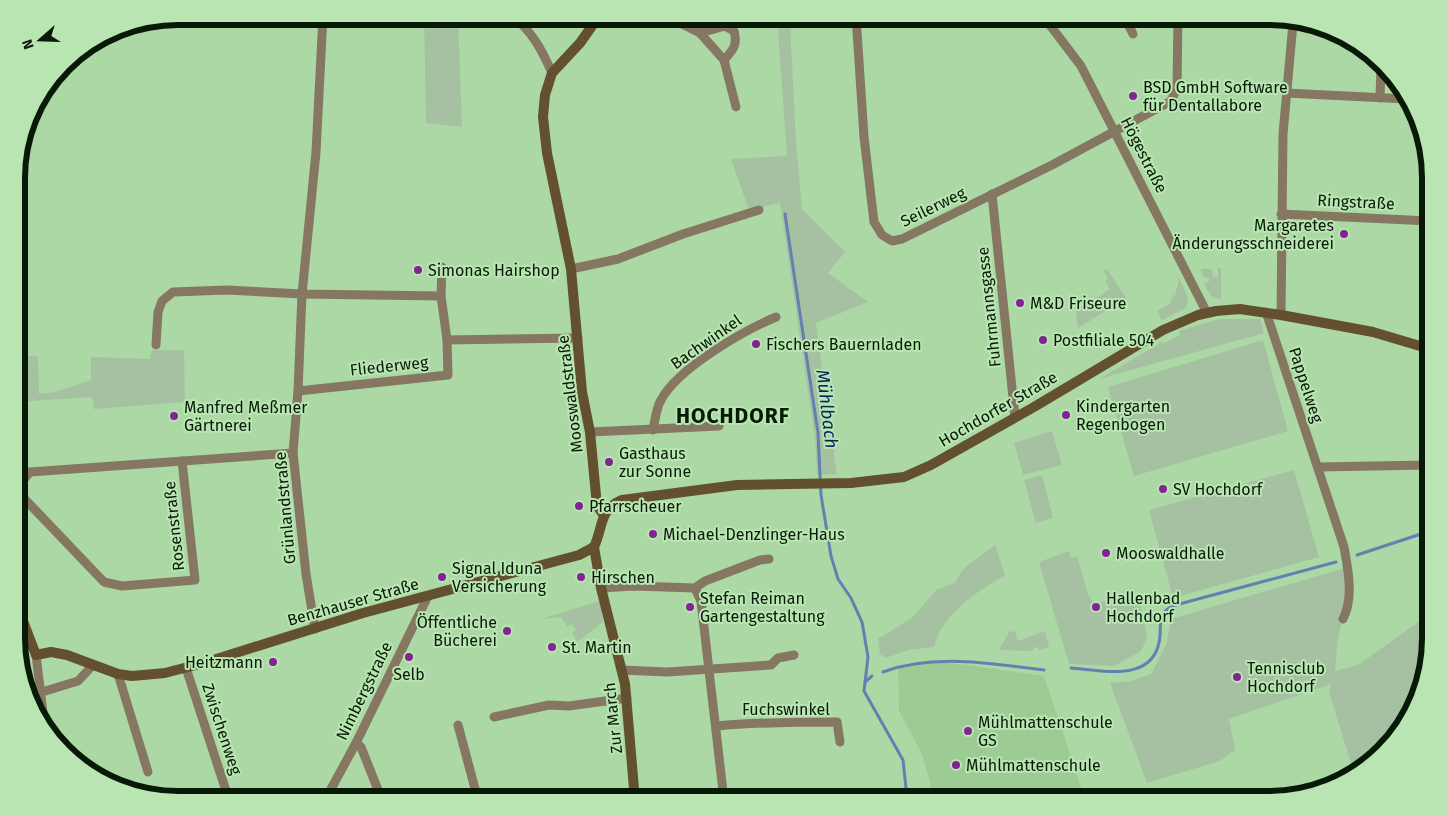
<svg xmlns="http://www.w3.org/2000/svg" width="1447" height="816" font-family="'Fira Sans',sans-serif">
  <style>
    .built { fill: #9ccc94 }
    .green { fill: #a6c1a1 }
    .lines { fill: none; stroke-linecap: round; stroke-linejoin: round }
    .stream { stroke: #6480b0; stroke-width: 3 }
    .street { stroke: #857761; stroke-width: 9 }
    .secondary { stroke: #63502e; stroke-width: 10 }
    .poi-dot { fill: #812491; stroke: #b9e5b2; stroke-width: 2 }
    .labels { text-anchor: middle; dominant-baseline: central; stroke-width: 4; stroke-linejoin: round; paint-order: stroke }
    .poi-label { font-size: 16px; fill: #081907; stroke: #b9e5b2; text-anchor: start }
    .street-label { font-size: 16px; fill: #081907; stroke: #b9e5b2 }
    .water-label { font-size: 18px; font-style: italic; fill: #05245f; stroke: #b9e5b2 }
    .district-label { font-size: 21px; font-weight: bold; letter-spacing: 1px; fill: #081907; stroke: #b9e5b2 }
    .rim { fill: none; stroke: #081907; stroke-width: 6 }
  </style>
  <rect width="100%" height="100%" fill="#acd8a5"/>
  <polygon class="built" points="923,663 952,663 1044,676 1085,799 931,800 930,783 922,754 899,711 898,668"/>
  <g class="green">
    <polygon points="424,16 458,16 462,127 426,123"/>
    <polygon points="777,16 789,16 790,23 796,142 802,209 845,252 828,273 868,302 816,323 837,474 817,475 815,438 780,203 749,210 731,159 787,156"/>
    <path d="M1218 268H1221V299C1210 299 1208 291 1204 282H1209V278H1205L1200 269H1212L1213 277H1218Z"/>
    <polygon points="1107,269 1126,298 1078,328 1076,308 1083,303 1085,306 1110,289 1105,281 1108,279 1103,271"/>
    <polygon points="1179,278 1188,297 1186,308 1162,320 1157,311 1170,304 1173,295 1175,296"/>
    <polygon points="1219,319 1260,319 1264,333 1099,379 1162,342 1163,344 1180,335 1179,331"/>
    <polygon points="1263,340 1288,431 1134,476 1108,387"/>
    <polygon points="152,350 184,350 185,402 94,409 92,397 18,402 18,356 38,356 39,394 55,392 91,380 91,357 150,359"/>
    <polygon points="1052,431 1062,465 1023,475 1014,443"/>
    <polygon points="1294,470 1319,557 1173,598 1149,510"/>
    <polygon points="1042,475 1053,518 1036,523 1024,480"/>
    <path d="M995 545 1005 575C975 594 944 611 934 647L908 650 886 658 880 654 878 639 912 618 936 590 955 583 964 568Z"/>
    <polygon points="1069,551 1071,558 1077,556 1088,594 1094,604 1116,598 1136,597 1142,611 1147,639 1141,651 1114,666 1069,664 1039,562"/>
    <polygon points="1348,567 1343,619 1338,637 1335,671 1358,665 1421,620 1430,617 1430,648 1409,719 1359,773 1347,777 1354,773 1329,692 1331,684 1229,719 1235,750 1220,761 1147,783 1110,683 1131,681 1151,674 1167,643 1171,619"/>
    <polygon points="600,601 603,622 577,642 572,633 576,630 572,624 567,626 561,617 541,619"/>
    <polygon points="1015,631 1018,641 1045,631 1049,647 1038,651 1038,647 1033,648 1033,651 999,650 1009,632"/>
    <polygon points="18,638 26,659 32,697 18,659"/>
  </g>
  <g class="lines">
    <g class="stream">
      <polyline points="785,214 818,433 821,495 831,556 838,579 851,598 862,622 868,657 864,691 903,760 906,788 910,800"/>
      <polyline points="1357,555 1430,531"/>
      <path d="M1071 668C1105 671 1156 683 1160 636 1161 622 1158 614 1172 606L1336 562"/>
      <path d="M883 672C934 653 992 664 1044 670"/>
      <polyline points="865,682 872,676"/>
    </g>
    <g class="street">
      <path d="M512 16C532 31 542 50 552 73"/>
      <polyline points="666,16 700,33 724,60 736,107"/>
      <polyline points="856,16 864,137 874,222 882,235 892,241 902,239 1052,165 1171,101 1177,88 1178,16"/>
      <polyline points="1043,16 1081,66 1207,313"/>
      <polyline points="1124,16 1133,34"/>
      <path d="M700 33 725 26 734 31C738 45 733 50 724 60"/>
      <polyline points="1286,93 1407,99"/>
      <polyline points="1380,98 1381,67"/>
      <polyline points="992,194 1015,417"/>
      <polyline points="1281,214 1430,221"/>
      <polyline points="442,267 441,296 447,340 578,338"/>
      <polyline points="571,269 618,259 683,234 759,210"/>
      <path d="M1266 312 1344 547C1348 569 1354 598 1343 619"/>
      <polyline points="1281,315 1283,134 1293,23"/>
      <polyline points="156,345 158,312 162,301 173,292 227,290 302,294 441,296"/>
      <polyline points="1429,349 1430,331"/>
      <polyline points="298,391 448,375 447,340"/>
      <path d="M653 430C655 421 656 408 661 400 678 368 743 331 776 317"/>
      <polyline points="590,432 719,426"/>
      <polyline points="1318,467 1430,465"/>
      <polyline points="18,487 30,472 293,453"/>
      <polyline points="18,492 104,582 122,586 195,580 182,461"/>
      <polyline points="601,588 634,586 695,588 705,581 760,560 769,559"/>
      <polyline points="695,588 701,601 724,800"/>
      <polyline points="315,629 306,574 293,453 298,391 302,294 316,152 323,16"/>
      <polyline points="36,655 45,729"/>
      <polyline points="186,668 229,800"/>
      <polyline points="622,670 667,672 771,665 778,658 794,655"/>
      <polyline points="118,674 148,772"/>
      <polyline points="42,692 78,681 93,665"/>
      <polyline points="494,717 549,705 569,706 627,698"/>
      <polyline points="458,725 478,800"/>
      <path d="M717 726C757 722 797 722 837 722L840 742"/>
      <polyline points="356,743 361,747 382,800"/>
      <polyline points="325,800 356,743 428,596"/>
    </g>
    <g class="secondary">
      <polyline points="599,16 580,43 552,73 545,95 543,117 547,153 571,269 582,392 590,432 597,506 603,514"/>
      <polyline points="594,547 601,588 625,684 635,800"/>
      <path d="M18 608 36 655 51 652 67 655 118 674 132 676 165 673 207 662 363 613 579 555 594 547C603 528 599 509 622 500L737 485 851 483 904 477 931 465 1034 407 1163 330 1198 315 1216 311 1240 309 1281 315 1373 332 1430 349"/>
    </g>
  </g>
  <g class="poi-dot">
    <circle cx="1133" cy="96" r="5"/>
    <circle cx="1344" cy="234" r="5"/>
    <circle cx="418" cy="270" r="5"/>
    <circle cx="1020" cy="303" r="5"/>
    <circle cx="1043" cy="340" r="5"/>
    <circle cx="756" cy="344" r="5"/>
    <circle cx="1066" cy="415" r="5"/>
    <circle cx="174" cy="416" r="5"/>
    <circle cx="609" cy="462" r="5"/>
    <circle cx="1163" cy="489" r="5"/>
    <circle cx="579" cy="506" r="5"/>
    <circle cx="653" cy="534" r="5"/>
    <circle cx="1106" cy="553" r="5"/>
    <circle cx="442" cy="577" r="5"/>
    <circle cx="581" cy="577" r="5"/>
    <circle cx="690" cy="607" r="5"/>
    <circle cx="1096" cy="607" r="5"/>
    <circle cx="507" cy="631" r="5"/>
    <circle cx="552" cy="647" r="5"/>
    <circle cx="409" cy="657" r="5"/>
    <circle cx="273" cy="662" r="5"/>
    <circle cx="1237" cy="677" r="5"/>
    <circle cx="968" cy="731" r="5"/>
    <circle cx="956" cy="765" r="5"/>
  </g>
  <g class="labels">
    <g class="poi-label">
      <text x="1143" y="87">BSD GmbH Software<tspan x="1143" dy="18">für Dentallabore</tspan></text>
      <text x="1334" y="225" text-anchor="end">Margaretes<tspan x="1334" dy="18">Änderungsschneiderei</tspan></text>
      <text x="428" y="270">Simonas Hairshop</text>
      <text x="1030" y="303">M&amp;D Friseure</text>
      <text x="1053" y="340">Postfiliale 504</text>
      <text x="766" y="344">Fischers Bauernladen</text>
      <text x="1076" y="406">Kindergarten<tspan x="1076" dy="18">Regenbogen</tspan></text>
      <text x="184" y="407">Manfred Meßmer<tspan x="184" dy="18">Gärtnerei</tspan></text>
      <text x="619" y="453">Gasthaus<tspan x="619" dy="18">zur Sonne</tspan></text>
      <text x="1173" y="489">SV Hochdorf</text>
      <text x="589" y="506">Pfarrscheuer</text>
      <text x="663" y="534">Michael-Denzlinger-Haus</text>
      <text x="1116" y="553">Mooswaldhalle</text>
      <text x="452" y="568">Signal Iduna<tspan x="452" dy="18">Versicherung</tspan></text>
      <text x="591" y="577">Hirschen</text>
      <text x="700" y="598">Stefan Reiman<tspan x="700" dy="18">Gartengestaltung</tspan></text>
      <text x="1106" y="598">Hallenbad<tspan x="1106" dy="18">Hochdorf</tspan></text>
      <text x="497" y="622" text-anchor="end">Öffentliche<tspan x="497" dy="18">Bücherei</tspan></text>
      <text x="562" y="647">St. Martin</text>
      <text x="263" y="662" text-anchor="end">Heitzmann</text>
      <text x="1247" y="668">Tennisclub<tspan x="1247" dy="18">Hochdorf</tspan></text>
      <text x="409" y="674" text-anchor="middle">Selb</text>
      <text x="978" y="722">Mühlmattenschule<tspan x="978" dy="18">GS</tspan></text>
      <text x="966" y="765">Mühlmattenschule</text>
    </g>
    <g class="street-label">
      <text transform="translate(1144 155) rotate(63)">Högestraße</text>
      <text transform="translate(1356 202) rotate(3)">Ringstraße</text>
      <text transform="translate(933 207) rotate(-26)">Seilerweg</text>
      <text transform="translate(989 307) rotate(-96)">Fuhrmannsgasse</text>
      <text transform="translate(706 342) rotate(-35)">Bachwinkel</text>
      <text transform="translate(389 366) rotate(-6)">Fliederweg</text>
      <text transform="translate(1306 385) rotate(72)">Pappelweg</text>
      <text transform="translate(570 394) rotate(-97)">Mooswaldstraße</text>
      <text transform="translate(998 409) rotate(-30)">Hochdorfer Straße</text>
      <text transform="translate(285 508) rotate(-95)">Grünlandstraße</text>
      <text transform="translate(174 526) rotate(-96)">Rosenstraße</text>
      <text transform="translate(353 602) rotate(-16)">Benzhauser Straße</text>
      <text transform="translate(364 691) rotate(-64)">Nimbergstraße</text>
      <text x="786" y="709">Fuchswinkel</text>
      <text transform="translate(613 718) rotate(-96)">Zur March</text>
      <text transform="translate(222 729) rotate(72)">Zwischenweg</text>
    </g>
    <g class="water-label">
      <text transform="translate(827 409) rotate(83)">Mühlbach</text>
    </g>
    <g class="district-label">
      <text x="733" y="416">HOCHDORF</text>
    </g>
  </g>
  <path d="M0 0H1447V816H0ZM178 25H1269A153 153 0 0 1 1422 178V638A153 153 0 0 1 1269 791H178A153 153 0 0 1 25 638V178A153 153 0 0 1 178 25Z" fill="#b9e5b2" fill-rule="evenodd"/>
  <path class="rim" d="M178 25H1269A153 153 0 0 1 1422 178V638A153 153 0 0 1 1269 791H178A153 153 0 0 1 25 638V178A153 153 0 0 1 178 25Z"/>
  <g transform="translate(40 40) rotate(250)" stroke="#b9e5b2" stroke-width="4" paint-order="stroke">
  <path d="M0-4L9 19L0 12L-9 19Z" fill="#081907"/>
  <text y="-8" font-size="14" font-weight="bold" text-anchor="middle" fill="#081907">N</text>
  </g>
</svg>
